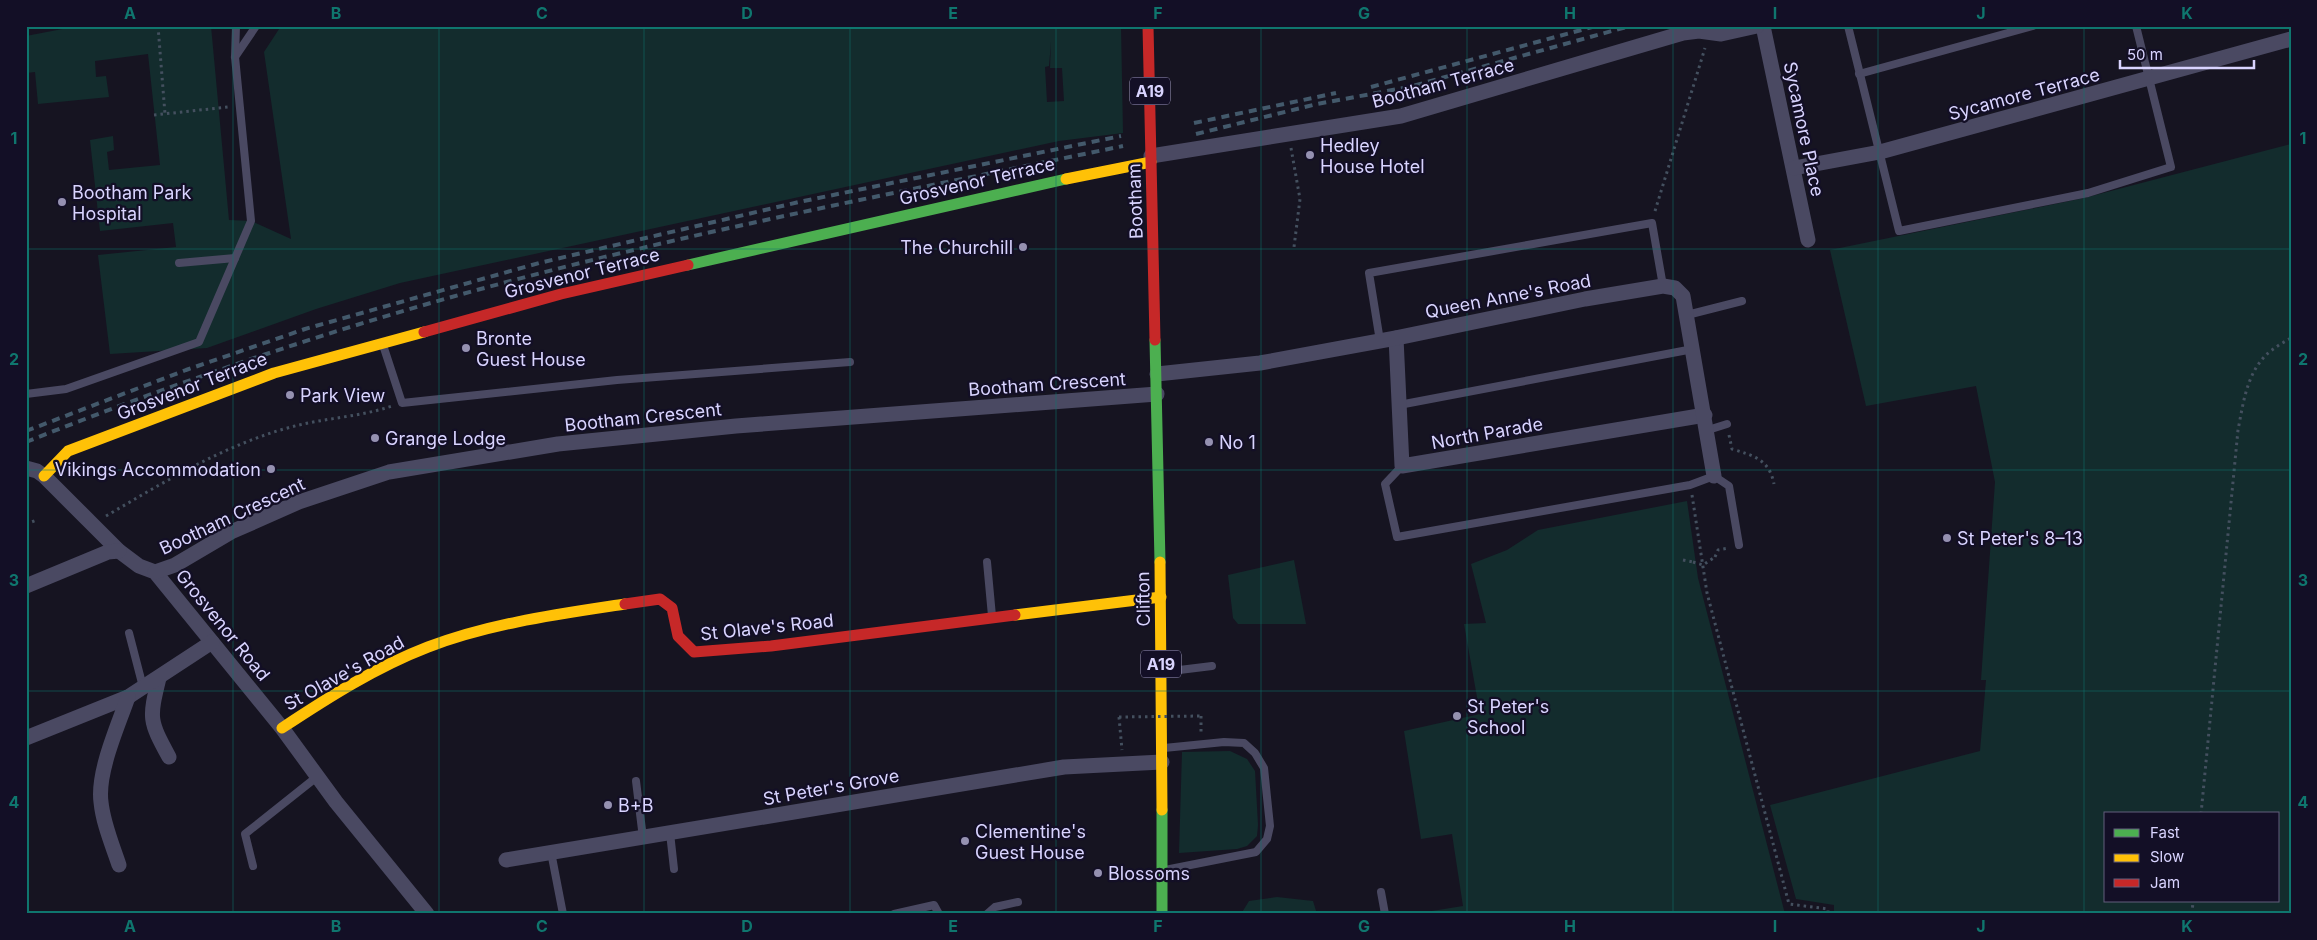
<svg xmlns="http://www.w3.org/2000/svg" width="2317" height="940" font-family="Inter,sans-serif">
  <style>
    .green { fill: #132c2d; fill-rule: evenodd }
    .lines { fill: none; stroke-linecap: round; stroke-linejoin: round }
    .path { stroke: #44505f; stroke-width: 3; stroke-dasharray: 2.5 4; stroke-linecap: butt }
    .lane { stroke: #4a4962; stroke-width: 8 }
    .street { stroke: #4a4962; stroke-width: 15 }
    .fast { stroke: #4caf50; stroke-width: 11 }
    .slow { stroke: #ffc107; stroke-width: 11 }
    .jam { stroke: #c62828; stroke-width: 11 }
    .rail { stroke: #43596b; stroke-width: 4; stroke-dasharray: 8 6; stroke-linecap: butt }
    .path-bridge { stroke: #44505f; stroke-width: 3; stroke-dasharray: 2.5 4; stroke-linecap: butt }
    .grid { fill: none; stroke: #0f766e; stroke-width: 1; stroke-opacity: 0.55 }
    .poi-dot { fill: #9591b1; stroke: #130f26; stroke-width: 2 }
    .labels { text-anchor: middle; dominant-baseline: central; stroke-width: 4.5; stroke-linejoin: round; paint-order: stroke }
    .shield { fill: #130f26; stroke: #9e99be; stroke-width: 1 }
    .shield-label { font-size: 16px; font-weight: bold; fill: #d9d4ff }
    .street-label { font-size: 18px; fill: #d9d4ff; stroke: #130f26 }
    .poi-label { font-size: 18px; fill: #d9d4ff; stroke: #130f26; text-anchor: start }
    .neatline { fill: none; stroke: #0f766e; stroke-width: 2 }
    .grid-label { font-size: 16px; text-anchor: middle; font-weight: bold; fill: #0f766e }
  </style>
  <rect width="100%" height="100%" fill="#161421"/>
  <g class="green">
    <path d="M78 26H211L229 220 251 221 291 239 264 52 281 26H1121L1123 133 1059 141 400 283 316 309 207 348 110 354 98 255 176 247 173 223 100 231 90 140 113 136 114 150 107 152 109 170 160 165 148 54 95 61 96 77 106 76 109 97 38 104 35 72 26 73V36ZM1051 42 1050 68H1062L1064 101 1047 102 1045 67 1049 66Z"/>
    <path d="M2291 144V914H1834V905L1796 899 1770 805 1980 751 1986 680H1981L1995 482 1976 386 1866 406 1830 250 2084 198ZM2106 814H2278V901H2106Z"/>
    <polygon points="1687,501 1698,578 1785,914 1413,914 1463,906 1452,834 1421,839 1404,731 1480,714 1464,624 1486,623 1471,564 1507,550 1538,530"/>
    <polygon points="1294,560 1306,624 1238,624 1233,618 1228,575"/>
    <polygon points="1230,751 1247,759 1255,771 1258,825 1257,836 1247,846 1237,849 1179,853 1182,752"/>
    <polygon points="1277,897 1313,901 1317,914 1241,914 1249,901"/>
  </g>
  <g class="lines">
    <g class="path">
      <polyline points="158,26 165,114"/>
      <polyline points="154,115 228,107"/>
      <polyline points="1291,148 1300,199 1294,247"/>
      <polyline points="1655,211 1705,48"/>
      <path d="M1729 435 1732 449C1754 456 1769 459 1774 484"/>
      <polyline points="1692,495 1707,593 1789,904 1828,909 1828,914"/>
      <path d="M106 516C166 481 224 445 291 427 324 418 360 417 392 406"/>
      <polyline points="26,524 37,520"/>
      <polyline points="1715,557 1718,550 1729,548"/>
      <polyline points="1683,560 1693,562"/>
      <polyline points="1201,716 1201,733"/>
      <polyline points="1119,717 1122,750"/>
      <path d="M2201 814 2238 430C2243 405 2246 376 2265 356 2272 349 2282 343 2291 338"/>
      <polyline points="2192,914 2193,901"/>
    </g>
    <g class="lane">
      <polyline points="1848,26 1899,231 2088,193 2171,167 2136,26"/>
      <polyline points="235,57 256,26"/>
      <polyline points="1859,74 2033,26"/>
      <polyline points="179,263 235,258"/>
      <polyline points="1687,315 1742,301"/>
      <polyline points="1380,341 1369,273 1652,223 1663,286"/>
      <polyline points="383,345 402,403 617,380 850,362"/>
      <polyline points="26,394 66,389 199,342 251,221 235,57 236,26"/>
      <polyline points="1399,405 1693,349"/>
      <polyline points="1708,430 1727,424"/>
      <polyline points="1402,466 1385,484 1397,537 1690,485 1714,476 1729,486 1739,545"/>
      <polyline points="987,562 992,616"/>
      <polyline points="129,633 143,687"/>
      <polyline points="1163,672 1212,666"/>
      <polyline points="1164,748 1224,742 1244,743 1255,753 1264,768 1270,826 1267,839 1256,852 1165,870"/>
      <polyline points="636,781 643,838"/>
      <polyline points="670,833 674,869"/>
      <polyline points="551,852 563,914"/>
      <polyline points="253,866 245,834 318,776"/>
      <polyline points="1381,892 1385,914"/>
      <polyline points="894,914 934,905 939,914"/>
      <polyline points="987,914 995,907 1018,902"/>
    </g>
    <g class="street">
      <polyline points="1763,26 1808,240"/>
      <polyline points="1151,156 1401,116 1683,33 1699,31 1721,34 1757,26"/>
      <polyline points="1794,168 1880,152 2291,39"/>
      <polyline points="1396,338 1402,466 1705,415"/>
      <polyline points="1157,374 1260,363 1396,338 1585,299 1663,286 1675,288 1683,296 1714,476"/>
      <polyline points="26,468 37,471 44,476 119,551 139,566 155,572 282,728 336,802 427,914"/>
      <polyline points="155,572 175,565 231,532 299,502 389,472 558,444 736,426 1157,394"/>
      <polyline points="26,586 108,552 119,551"/>
      <path d="M159 678C149 719 149 720 169 757"/>
      <polyline points="26,738 128,697 212,642"/>
      <polyline points="506,860 1064,767 1162,762"/>
      <path d="M119 865C112 844 103 823 101 802 97 772 118 726 128 697"/>
    </g>
    <g class="fast">
      <polyline points="688,265 1066,179"/>
      <polyline points="1155,340 1160,562"/>
      <polyline points="1162,810 1162,914"/>
    </g>
    <g class="slow">
      <polyline points="1066,179 1151,162"/>
      <polyline points="44,476 68,451 274,373 424,332"/>
      <polyline points="1160,562 1162,810"/>
      <polyline points="1015,615 1161,597"/>
      <path d="M282 728C329 697 376 667 428 647 491 623 559 614 625 604"/>
    </g>
    <g class="jam">
      <polyline points="1148,26 1155,340"/>
      <polyline points="424,332 561,294 688,265"/>
      <polyline points="625,604 660,599 672,608 678,636 694,652 771,646 1015,615"/>
    </g>
    <g class="rail">
      <polyline points="1371,87 1596,26"/>
      <polyline points="1194,123 1336,93"/>
      <polyline points="1196,134 1317,104 1409,87 1630,26"/>
      <polyline points="26,431 186,370 305,329 539,263 799,202 1121,136"/>
      <path d="M26 442C182 380 341 326 503 283 708 228 916 189 1123 146"/>
    </g>
    <g class="path-bridge">
      <polyline points="1693,562 1703,565 1715,557"/>
      <polyline points="1119,717 1201,716"/>
    </g>
  </g>
  <path class="grid" d="M233 26V914M439 26V914M644 26V914M850 26V914M1056 26V914M1261 26V914M1467 26V914M1673 26V914M1878 26V914M2084 26V914M26 249H2291M26 470H2291M26 691H2291"/>
  <g class="poi-dot">
    <circle cx="1310" cy="155" r="5"/>
    <circle cx="62" cy="202" r="5"/>
    <circle cx="1023" cy="247" r="5"/>
    <circle cx="466" cy="348" r="5"/>
    <circle cx="290" cy="395" r="5"/>
    <circle cx="375" cy="438" r="5"/>
    <circle cx="1209" cy="442" r="5"/>
    <circle cx="271" cy="469" r="5"/>
    <circle cx="1947" cy="538" r="5"/>
    <circle cx="1457" cy="716" r="5"/>
    <circle cx="608" cy="805" r="5"/>
    <circle cx="965" cy="841" r="5"/>
    <circle cx="1098" cy="873" r="5"/>
  </g>
  <g class="labels">
    <g class="shield">
      <rect x="1130" y="77.5" width="40" height="27" rx="4"/>
      <rect x="1141" y="650.5" width="40" height="27" rx="4"/>
    </g>
    <g class="shield-label">
      <text x="1150" y="91">A19</text>
      <text x="1161" y="664">A19</text>
    </g>
    <g class="street-label">
      <text transform="translate(1443 83) rotate(-15)">Bootham Terrace</text>
      <text transform="translate(2024 94) rotate(-15)">Sycamore Terrace</text>
      <text transform="translate(1804 129) rotate(78)">Sycamore Place</text>
      <text transform="translate(977 181) rotate(-13)">Grosvenor Terrace</text>
      <text transform="translate(1135 201) rotate(-92)">Bootham</text>
      <text transform="translate(582 273) rotate(-14)">Grosvenor Terrace</text>
      <text transform="translate(1508 296) rotate(-11)">Queen Anne's Road</text>
      <text transform="translate(1047 384) rotate(-4)">Bootham Crescent</text>
      <text transform="translate(192 386) rotate(-21)">Grosvenor Terrace</text>
      <text transform="translate(643 417) rotate(-6)">Bootham Crescent</text>
      <text transform="translate(1487 433) rotate(-10)">North Parade</text>
      <text transform="translate(232 516) rotate(-25)">Bootham Crescent</text>
      <text transform="translate(1143 599) rotate(-91)">Clifton</text>
      <text transform="translate(223 625) rotate(51)">Grosvenor Road</text>
      <text transform="translate(767 627) rotate(-6)">St Olave's Road</text>
      <text transform="translate(344 673) rotate(-29)">St Olave's Road</text>
      <text transform="translate(831 787) rotate(-10)">St Peter's Grove</text>
    </g>
    <g class="poi-label">
      <text x="1320" y="145">Hedley<tspan x="1320" dy="21">House Hotel</tspan></text>
      <text x="72" y="192">Bootham Park<tspan x="72" dy="21">Hospital</tspan></text>
      <text x="1013" y="247" text-anchor="end">The Churchill</text>
      <text x="476" y="338">Bronte<tspan x="476" dy="21">Guest House</tspan></text>
      <text x="300" y="395">Park View</text>
      <text x="385" y="438">Grange Lodge</text>
      <text x="1219" y="442">No 1</text>
      <text x="261" y="469" text-anchor="end">Vikings Accommodation</text>
      <text x="1957" y="538">St Peter's 8–13</text>
      <text x="1467" y="706">St Peter's<tspan x="1467" dy="21">School</tspan></text>
      <text x="618" y="805">B+B</text>
      <text x="975" y="831">Clementine's<tspan x="975" dy="21">Guest House</tspan></text>
      <text x="1108" y="873">Blossoms</text>
    </g>
  </g>
  <rect width="2317" height="940" fill="none" stroke="#130f26" stroke-width="55"/>
  <rect x="2104" y="812" width="175" height="90" fill="#130f26" stroke="#625e7d"/>
  <rect x="2114" y="829" width="25" height="8" fill="#4caf50" stroke="#625e7d"/>
  <text x="2150" y="838" font-size="15" fill="#d9d4ff">Fast</text>
  <rect x="2114" y="854" width="25" height="8" fill="#ffc107" stroke="#625e7d"/>
  <text x="2150" y="862" font-size="15" fill="#d9d4ff">Slow</text>
  <rect x="2114" y="879" width="25" height="8" fill="#c62828" stroke="#625e7d"/>
  <text x="2150" y="888" font-size="15" fill="#d9d4ff">Jam</text>
  <path d="M2120 60v8h134v-8" fill="none" stroke="#d9d4ff" stroke-width="2.5"/>
  <text x="2127" y="60" font-size="15" fill="#d9d4ff" stroke="#130f26" stroke-width="4" paint-order="stroke">50 m</text>
  <rect x="28" y="28" width="2262" height="884" class="neatline"/>
  <g class="grid-label">
    <text x="130" y="19">A</text>
    <text x="336" y="19">B</text>
    <text x="542" y="19">C</text>
    <text x="747" y="19">D</text>
    <text x="953" y="19">E</text>
    <text x="1158" y="19">F</text>
    <text x="1364" y="19">G</text>
    <text x="1570" y="19">H</text>
    <text x="1775" y="19">I</text>
    <text x="1981" y="19">J</text>
    <text x="2187" y="19">K</text>
    <text x="14" y="144">1</text>
    <text x="2303" y="144">1</text>
    <text x="14" y="365">2</text>
    <text x="2303" y="365">2</text>
    <text x="14" y="586">3</text>
    <text x="2303" y="586">3</text>
    <text x="14" y="808">4</text>
    <text x="2303" y="808">4</text>
    <text x="130" y="932">A</text>
    <text x="336" y="932">B</text>
    <text x="542" y="932">C</text>
    <text x="747" y="932">D</text>
    <text x="953" y="932">E</text>
    <text x="1158" y="932">F</text>
    <text x="1364" y="932">G</text>
    <text x="1570" y="932">H</text>
    <text x="1775" y="932">I</text>
    <text x="1981" y="932">J</text>
    <text x="2187" y="932">K</text>
  </g>
</svg>
